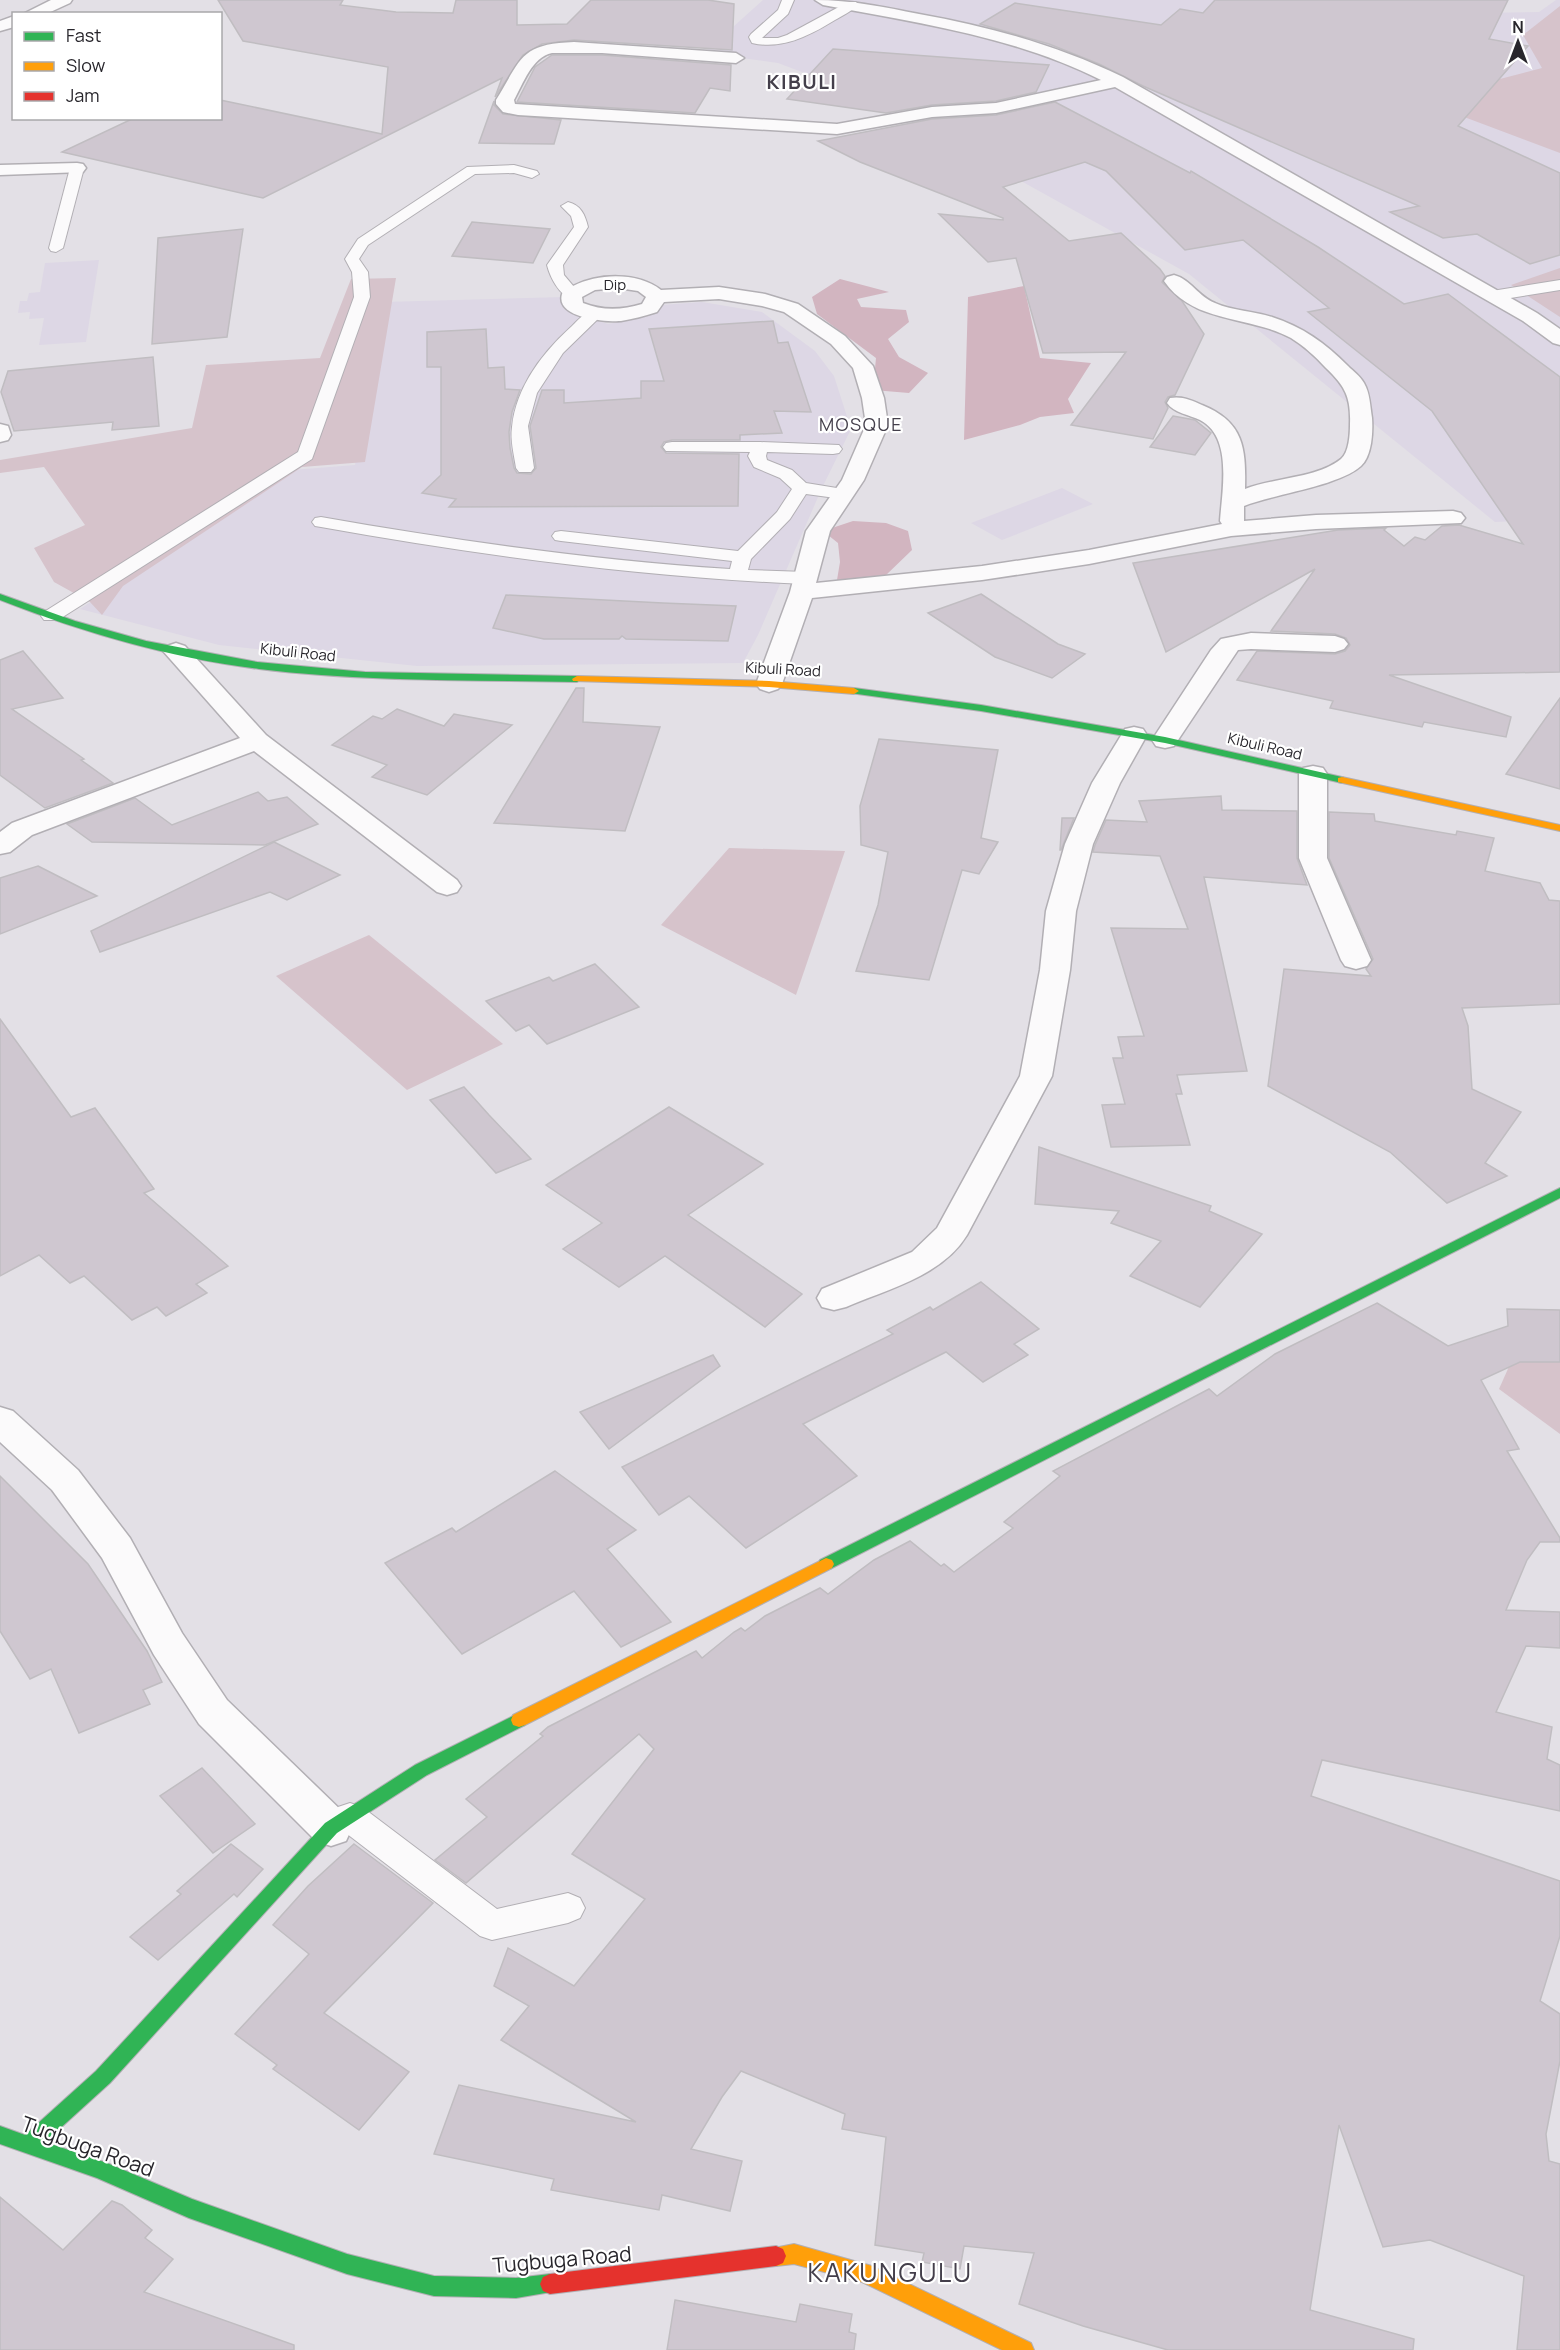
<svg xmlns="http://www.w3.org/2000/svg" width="1560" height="2350" font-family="Manrope,sans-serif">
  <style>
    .built { fill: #ddd7e5; fill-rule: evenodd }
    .green { fill: #d6c3cb }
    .forest { fill: #d2b5c0 }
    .building { fill: #cfc7d0; stroke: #c0bdc1; stroke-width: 1.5 }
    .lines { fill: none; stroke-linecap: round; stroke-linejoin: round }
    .lane-casing { stroke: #b2afb4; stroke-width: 2 }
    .street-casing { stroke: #b2afb4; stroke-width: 3 }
    .fast-casing { stroke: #b2afb4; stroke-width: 2 }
    .slow-casing { stroke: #b2afb4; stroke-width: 2 }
    .jam-casing { stroke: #b2afb4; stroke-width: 2 }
    .lane { fill: #fbfafb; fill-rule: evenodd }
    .street { fill: #fbfafb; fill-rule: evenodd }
    .fast { fill: #30b455; fill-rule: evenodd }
    .slow { fill: #ff9f0a; fill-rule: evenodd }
    .jam { fill: #e5322d; fill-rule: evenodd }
    .labels { text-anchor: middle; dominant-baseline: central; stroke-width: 4.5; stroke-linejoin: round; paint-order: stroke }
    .far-street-label { font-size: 15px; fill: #28262c; stroke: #fff }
    .far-quarter-label { font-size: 18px; letter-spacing: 1.5px; fill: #443f4b; stroke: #fff }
    .far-district-label { font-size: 20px; font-weight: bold; letter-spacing: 1.5px; fill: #443f4b; stroke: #fff }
    .near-street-label { font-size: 21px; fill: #28262c; stroke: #fff }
    .near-quarter-label { font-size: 26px; letter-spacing: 1.5px; fill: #443f4b; stroke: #fff }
  </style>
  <rect width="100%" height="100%" fill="#e3e0e6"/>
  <g class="built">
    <polygon points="763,0 1363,0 1478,13 1539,12 1556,0 1560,0 1560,519 1495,522 1189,274 873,99 778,63 704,53"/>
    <polygon points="99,260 86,342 39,345 44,318 29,319 30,312 18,313 20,301 27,301 29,293 40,292 45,263"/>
    <path d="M564 297V309L608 324 643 317 662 305 702 302 762 312 815 351 834 376 851 429 822 488 758 635 743 663 417 666 219 645 80 609 292 470 355 465 383 302ZM486 329 487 364 428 367 427 332Z"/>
    <polygon points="1062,488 1093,504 1002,540 971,523"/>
  </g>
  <g class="green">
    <polygon points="1560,6 1560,153 1419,100 1542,68 1523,35"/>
    <polygon points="1560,268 1560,317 1511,285"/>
    <polygon points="396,278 365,462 302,467 123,586 102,615 90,602 54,582 34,548 85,525 44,467 0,473 0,460 192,428 206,365 320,358 351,279"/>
    <polygon points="729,848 845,851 796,995 661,925"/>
    <polygon points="369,935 503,1044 407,1090 276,976"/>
    <polygon points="1511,1362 1560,1362 1560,1434 1499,1389"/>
  </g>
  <g class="forest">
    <polygon points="840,279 889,292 857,299 861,307 906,310 909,322 888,339 899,357 928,373 909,393 873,390 876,358 817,314 812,297"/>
    <polygon points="1024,286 1040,358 1091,363 1068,399 1074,413 1040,417 1020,425 964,440 968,297"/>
    <polygon points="853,521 886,523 908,531 912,550 885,576 837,580 840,562 838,543 823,531"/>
  </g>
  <g class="building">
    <polygon points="218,0 343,0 340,5 396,12 453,13 456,0 517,0 517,25 567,24 591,0 708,0 734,4 732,50 574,40 542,44 523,55 495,97 502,78 263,198 62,152 134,118 220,118 220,100 382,134 388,67 243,41"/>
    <polygon points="1215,0 1508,0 1489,39 1528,46 1458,126 1560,173 1560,255 1530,264 1477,234 1443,238 1390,212 1419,206 1143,86 1099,64 1049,44 980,24 1015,3 1161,25 1180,9 1203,13"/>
    <polygon points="833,49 1049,65 1036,92 996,101 932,105 886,113 787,99"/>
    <polygon points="552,55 602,55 731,65 730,91 710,88 695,113 517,102 535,67"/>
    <polygon points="494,101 494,105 503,114 561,120 554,144 479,143"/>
    <polygon points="1055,102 1190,173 1191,171 1318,247 1404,304 1448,294 1560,377 1560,672 1389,675 1511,717 1506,737 1424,722 1422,727 1330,708 1333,701 1237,680 1257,651 1335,654 1345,651 1350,645 1346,638 1335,634 1271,631 1315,569 1166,652 1133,563 1338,530 1386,528 1384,530 1404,546 1415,537 1425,540 1442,526 1459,525 1523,544 1432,411 1308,312 1329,308 1243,240 1185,250 1106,171 1085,162 1003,187 1069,241 1121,233 1160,269 1165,276 1162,282 1182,301 1204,334 1175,395 1168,397 1165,402 1168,408 1153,439 1071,425 1126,352 1043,353 1016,258 988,262 939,214 1003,220 1003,218 860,162 818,141 932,119 996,115"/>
    <polygon points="472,222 550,229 533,263 452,256"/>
    <polygon points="243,229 227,337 152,344 158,238"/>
    <polygon points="773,321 778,343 788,342 811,412 774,411 782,433 740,435 740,440 672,440 664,442 661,447 666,453 739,454 738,506 449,507 456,499 422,493 441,475 441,367 427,367 427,332 486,329 488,368 504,367 505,389 520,390 512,412 509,432 510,448 514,468 517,473 531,474 536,468 530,426 542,390 564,390 564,403 641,398 641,381 664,381 649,329"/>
    <polygon points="153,357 159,426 112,430 113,422 14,431 1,392 8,371"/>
    <polygon points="1173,416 1195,420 1211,433 1195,455 1150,447"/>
    <polygon points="981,594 1058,644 1085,654 1052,678 995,657 928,613"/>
    <polygon points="506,595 663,603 736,606 728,641 626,639 622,636 619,639 544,639 493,628"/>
    <polygon points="23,651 63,698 12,709 84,759 81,760 113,783 45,808 0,775 0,660"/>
    <polygon points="576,688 584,688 583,722 660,727 625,831 494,823"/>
    <polygon points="1560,698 1560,789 1506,774"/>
    <polygon points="397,709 444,726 454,714 512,725 427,795 372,777 387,765 332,745 373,716 382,719"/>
    <polygon points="879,739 998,750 981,838 998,842 979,874 962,870 929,980 856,971 878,905 888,852 861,845 860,806"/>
    <polygon points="258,792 268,801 287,797 318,824 265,845 92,842 67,824 135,798 172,825"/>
    <polygon points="1221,796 1222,810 1297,811 1297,858 1307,885 1204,877 1247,1071 1177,1075 1182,1094 1176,1094 1190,1145 1111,1147 1102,1105 1125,1104 1113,1058 1123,1058 1118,1037 1144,1036 1111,928 1188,929 1160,856 1093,852 1095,845 1106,820 1147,822 1139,801"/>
    <polygon points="1329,812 1374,814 1375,821 1456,835 1457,831 1494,838 1485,871 1540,883 1549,900 1560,901 1560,1004 1462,1008 1468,1026 1472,1089 1521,1112 1485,1163 1507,1176 1447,1203 1390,1152 1268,1086 1284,969 1371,976 1366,969 1373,959 1329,858"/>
    <polygon points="1062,818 1074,818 1061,850 1060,850"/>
    <polygon points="274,842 340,875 287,900 270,892 100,952 91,931"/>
    <polygon points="38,866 97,896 0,934 0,878"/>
    <polygon points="595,964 639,1007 547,1044 529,1025 516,1031 486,1001 549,977 553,981"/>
    <polygon points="0,1019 71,1117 95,1108 154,1189 144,1193 228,1266 196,1284 207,1293 166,1316 157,1307 132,1320 84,1276 70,1283 39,1255 0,1276"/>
    <polygon points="464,1087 489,1115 531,1159 496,1173 430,1100"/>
    <polygon points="669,1107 763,1164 688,1215 802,1294 765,1327 665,1256 619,1287 563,1249 602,1223 546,1185"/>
    <polygon points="1039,1147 1211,1206 1209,1211 1262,1234 1200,1307 1130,1276 1161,1241 1111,1223 1119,1211 1035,1204"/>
    <polygon points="981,1282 1039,1329 1014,1344 1028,1355 983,1382 946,1352 803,1424 857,1476 746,1548 689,1496 659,1515 622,1467 893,1334 887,1330 930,1307 933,1310"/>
    <polygon points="1377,1303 1448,1346 1508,1326 1507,1309 1560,1310 1560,1362 1520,1362 1481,1380 1519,1449 1507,1451 1560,1538 1560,1542 1540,1542 1527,1560 1506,1610 1560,1612 1560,1648 1526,1646 1496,1712 1552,1727 1547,1759 1560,1765 1560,1811 1322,1760 1311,1796 1560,1881 1560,1936 1540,2001 1560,2014 1560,2061 1546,2134 1549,2161 1560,2164 1560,2350 1517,2350 1524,2276 1430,2240 1383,2247 1339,2125 1310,2310 1414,2339 1413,2350 1168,2350 1083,2326 1019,2304 1034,2253 964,2246 960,2269 922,2262 924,2253 875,2245 886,2137 842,2129 845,2114 741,2071 722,2097 691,2149 742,2161 730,2211 662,2195 659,2210 551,2190 554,2179 434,2154 459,2085 636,2122 501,2040 529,2006 494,1986 508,1948 574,1986 645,1899 572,1854 654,1749 639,1734 466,1883 435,1860 487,1817 466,1799 543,1736 540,1734 548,1727 696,1651 702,1658 734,1632 741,1628 745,1631 765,1616 820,1588 828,1594 874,1560 910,1541 941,1566 944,1564 954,1572 1013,1528 1004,1522 1060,1476 1053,1471 1209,1389 1217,1396 1275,1354"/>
    <polygon points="713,1355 720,1366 609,1449 580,1412"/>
    <polygon points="555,1471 636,1530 607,1549 671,1622 621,1647 574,1591 462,1654 385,1563 452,1528 456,1532"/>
    <polygon points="0,1476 88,1564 147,1651 162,1682 143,1690 150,1704 79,1733 51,1669 30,1679 0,1631"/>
    <polygon points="202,1768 255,1824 213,1853 160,1796"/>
    <polygon points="231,1844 263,1869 237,1897 234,1894 158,1960 130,1937 181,1894 177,1891"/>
    <polygon points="354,1844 433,1903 324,2013 409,2072 359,2130 273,2069 277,2065 235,2034 309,1954 273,1925 308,1886"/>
    <polygon points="0,2197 63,2250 112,2201 122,2205 152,2230 145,2238 173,2259 144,2292 294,2345 294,2350 0,2350"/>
    <polygon points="675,2300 796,2322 800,2304 852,2314 849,2332 856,2334 854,2350 667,2350"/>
  </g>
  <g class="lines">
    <g class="lane-casing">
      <g id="lane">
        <path d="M782 0H794L788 14 762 38H778L787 35 848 2H856L858 5C852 11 842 16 835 20 809 36 782 50 752 43L749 37 751 34 778 10Z"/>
        <polygon points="77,164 84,168 63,248 56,252 51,251 49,248 70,168"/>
        <polygon points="514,165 537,171 539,174 532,178 514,173 475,174 368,245 359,259 368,272 370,297 312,459 58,620 44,620 41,616 44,612 298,452 354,297 352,272 345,259 358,239 467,167"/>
        <path d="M568 202C581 205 585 215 588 227L563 265 564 275 580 294 572 299C559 295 550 277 547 265L574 227 571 216 561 206Z"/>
        <polygon points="1560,280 1560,290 1492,301 1484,296 1492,291"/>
        <path d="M594 310 602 315 563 353 537 393 528 426 534 468 531 472H519L516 468C514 455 510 440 512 427 516 387 543 352 572 326 578 320 585 312 594 310Z"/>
        <path d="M672 442H760L839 445 842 449 839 453 833 454 767 452 766 456 767 460 792 470 806 483 849 490 852 494 849 498 843 499 806 494 790 519 751 559 748 570 806 572 813 574 815 578 813 582 806 584C643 577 482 556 321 527L315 526 312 522 315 518 321 517C457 541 592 560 730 569L732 561 561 541 555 540 552 536 555 532 561 531 738 551 777 512 792 489 780 478 754 467 748 456 750 452 666 451 663 447 666 443Z"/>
        <polygon points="350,1803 362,1807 497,1909 568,1893 580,1898 585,1908 580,1918 568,1923 492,1940 480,1936 338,1827 334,1817 338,1807"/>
      </g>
    </g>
    <g class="street-casing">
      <g id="street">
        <polygon points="51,0 72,0 70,3 46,14 23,14"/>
        <path d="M815 0C851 0 884 7 919 14 991 27 1057 45 1123 77L1537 313 1560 329V345L1553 343 1523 321 1115 87 996 113 932 117 837 134 518 115 503 112 496 104V100C522 58 520 44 574 42L736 53 744 58 736 63 602 53H552C532 57 523 84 514 100L515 104 837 124 932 107 996 103 1101 80C1014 36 917 23 823 5Z"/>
        <polygon points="14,16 14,27 0,31 0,21"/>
        <polygon points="77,163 83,164 86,168 83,172 0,175 0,165"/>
        <path d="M1174 275C1190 279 1199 297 1215 303 1233 311 1254 311 1272 317 1303 327 1325 343 1348 366 1353 371 1360 376 1364 383 1370 393 1370 406 1372 418 1373 432 1372 456 1361 466 1339 486 1274 494 1244 506V521L1316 515 1453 511 1461 513 1465 518 1461 523 1316 529 1231 536 1089 564 982 580 812 598 782 684 778 689 769 692 760 689 756 684 790 592 806 531 842 480 866 425 862 398 853 368 831 344 784 312 762 306 719 299 664 302 657 312C645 316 633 319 621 321 605 322 555 318 562 294 564 289 569 288 573 286 599 273 638 272 661 290L719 287 765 294 798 304 845 336 873 366 884 398 888 425 864 480 830 531 816 583 982 566 1089 550 1222 524 1220 521C1222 490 1233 437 1200 420 1190 415 1174 413 1167 403L1170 398C1182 396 1191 400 1202 405 1244 422 1246 448 1245 489 1272 478 1318 478 1341 459 1349 452 1350 435 1350 424 1351 397 1345 386 1326 368 1316 357 1304 346 1291 338 1248 315 1194 324 1164 281L1167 277ZM618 288 638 291 646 297 642 304C622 310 603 311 583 303L582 297 595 290Z"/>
        <polygon points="0,424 8,426 11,435 8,440 0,442"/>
        <polygon points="1251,633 1335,636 1344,639 1348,644 1344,649 1335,652 1251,649 1238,650 1174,746 1165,748 1156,746 1152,740 1211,650 1221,639"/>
        <polygon points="176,643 185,646 266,735 457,880 461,886 457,892 447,895 437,892 254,751 32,835 10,852 0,854 0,832 12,823 240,738 163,651 167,646"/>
        <path d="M1134 727 1143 729 1147 735 1120 783 1093 844 1076 911 1070 970 1052 1076 967 1235C942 1276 888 1289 846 1307L834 1310 822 1307 817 1298 822 1289 912 1252 937 1228 1020 1076 1040 970 1046 911 1065 844 1092 783 1125 729Z"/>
        <polygon points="1313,766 1323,768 1327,774 1327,858 1371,960 1367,966 1356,969 1345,966 1341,960 1299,858 1299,774 1303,768"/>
        <polygon points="0,1407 13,1411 78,1470 130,1538 182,1633 227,1700 346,1815 352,1828 346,1841 331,1846 316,1841 199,1724 154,1655 102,1558 52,1490 0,1442"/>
      </g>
    </g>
    <g class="fast-casing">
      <g id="fast">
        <path d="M0 594 75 621 146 641 257 662 365 672 577 676 582 679 577 682C471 680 364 682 259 669 170 658 84 633 0 600Z"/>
        <polygon points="854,688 981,705 1165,737 1342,777 1348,780 1342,783 1165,743 981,711 850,693 850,689"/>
        <polygon points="1560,1188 1560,1198 832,1568 826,1570 820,1568 818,1564 820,1560"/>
        <polygon points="519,1713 525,1715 527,1720 525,1725 427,1775 337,1833 110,2083 45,2142 107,2163 192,2199 347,2254 434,2276 516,2278 550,2274 557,2277 560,2284 557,2291 516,2298 434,2296 347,2274 189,2218 97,2178 0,2144 0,2126 25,2135 96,2071 325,1823 415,1765"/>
      </g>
    </g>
    <g class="slow-casing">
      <g id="slow">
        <polygon points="577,676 769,681 854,688 859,691 854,694 769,687 573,681 572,679"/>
        <polygon points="1342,777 1560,825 1560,831 1338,782 1338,778"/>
        <polygon points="826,1558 832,1560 834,1564 832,1568 525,1725 519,1727 513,1725 511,1720 513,1715"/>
        <polygon points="794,2244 872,2266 1031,2343 1034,2350 1002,2350 862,2282 794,2264 776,2266 769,2263 766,2256 769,2249"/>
      </g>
    </g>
    <g class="jam-casing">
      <polygon id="jam" points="776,2246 783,2249 786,2256 783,2263 776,2266 550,2294 543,2291 540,2284 543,2277 550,2274"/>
    </g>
    <use href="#lane" class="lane"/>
    <use href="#street" class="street"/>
    <use href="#fast" class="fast"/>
    <use href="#slow" class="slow"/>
    <use href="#jam" class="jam"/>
  </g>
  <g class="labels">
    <g class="far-street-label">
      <text x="615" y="284">Dip</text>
      <text transform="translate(298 652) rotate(6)">Kibuli Road</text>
      <text transform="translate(783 669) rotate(3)">Kibuli Road</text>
      <text transform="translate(1265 746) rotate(13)">Kibuli Road</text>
    </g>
    <g class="far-quarter-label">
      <text x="861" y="424">MOSQUE</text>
    </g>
    <g class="far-district-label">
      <text x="802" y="81">KIBULI</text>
    </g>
    <g class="near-street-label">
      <text transform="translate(88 2146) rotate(20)">Tugbuga Road</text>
      <text transform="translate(562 2259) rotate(-5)">Tugbuga Road</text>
    </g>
    <g class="near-quarter-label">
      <text x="890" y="2272">KAKUNGULU</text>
    </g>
  </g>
  <rect x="12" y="12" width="210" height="108" fill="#ffffff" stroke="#a9a8ab" stroke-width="1.5"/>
  <rect x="24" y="32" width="30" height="9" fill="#30b455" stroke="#a9a8ab" stroke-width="1.5"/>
  <text x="66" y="42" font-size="18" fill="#28262c">Fast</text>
  <rect x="24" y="62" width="30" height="9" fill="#ff9f0a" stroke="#a9a8ab" stroke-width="1.5"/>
  <text x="66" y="72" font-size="18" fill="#28262c">Slow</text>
  <rect x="24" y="92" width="30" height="9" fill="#e5322d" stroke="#a9a8ab" stroke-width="1.5"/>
  <text x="66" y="102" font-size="18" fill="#28262c">Jam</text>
  <g transform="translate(1518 42)" stroke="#ffffff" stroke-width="4.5" paint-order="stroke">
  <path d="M0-4.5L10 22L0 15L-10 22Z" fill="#28262c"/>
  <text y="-9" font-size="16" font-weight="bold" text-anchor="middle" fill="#28262c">N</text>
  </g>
</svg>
